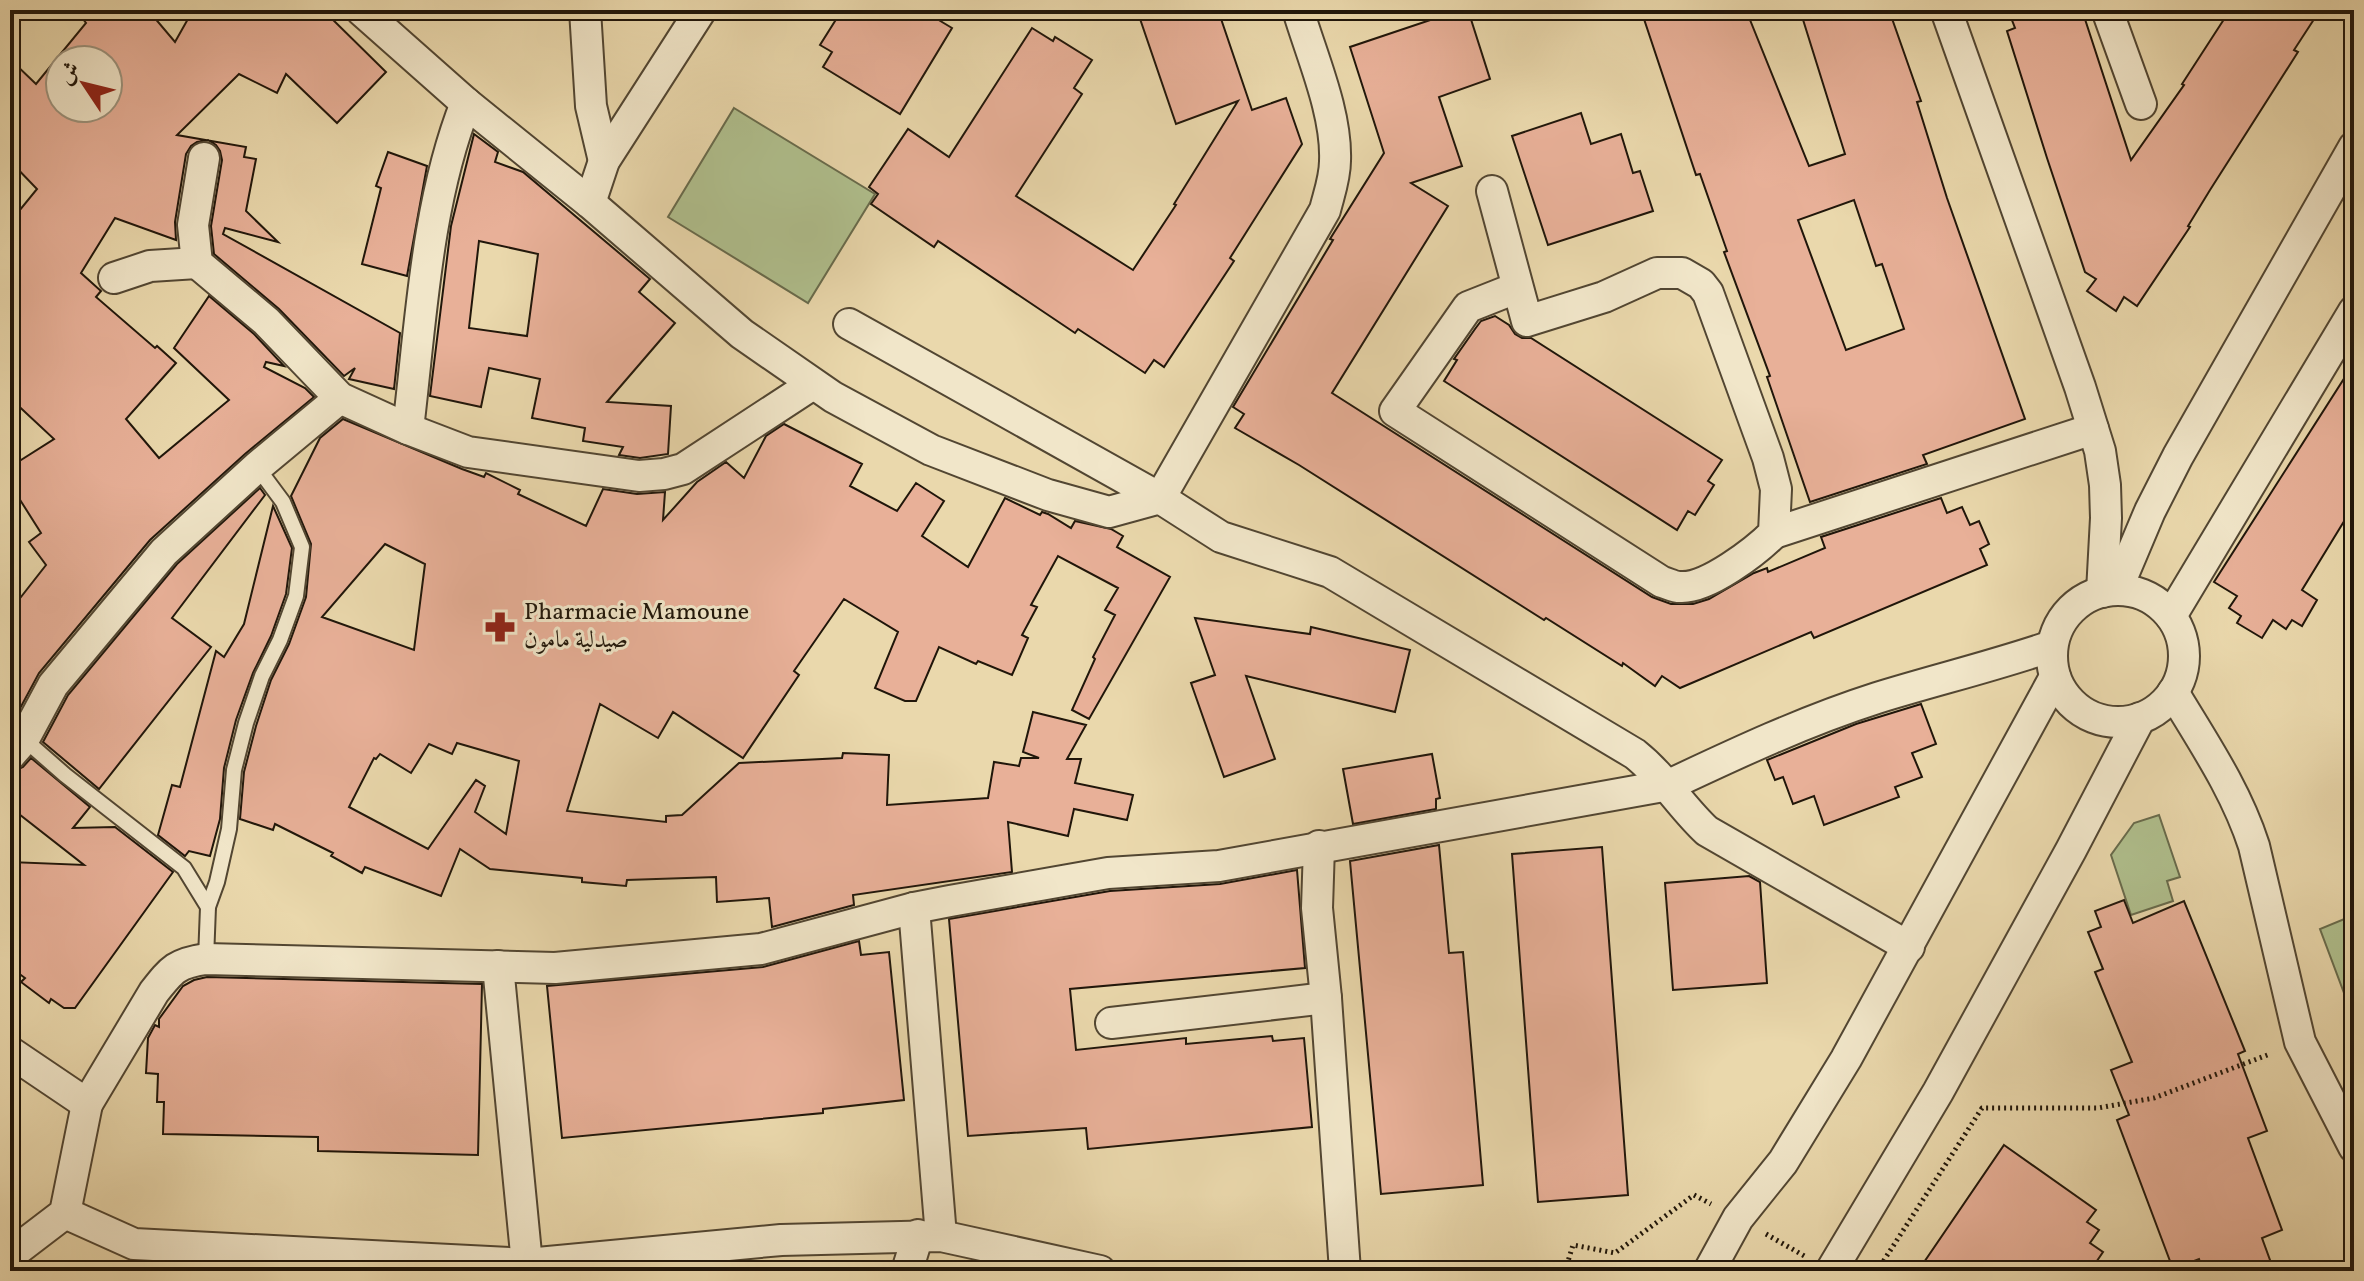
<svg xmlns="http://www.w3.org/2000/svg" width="2364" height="1281" font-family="Vollkorn,Amiri,serif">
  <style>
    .green { fill: #b0c08e; stroke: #686b4c; stroke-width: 2 }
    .building { fill: #e8b098; stroke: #20160a; stroke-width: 2; fill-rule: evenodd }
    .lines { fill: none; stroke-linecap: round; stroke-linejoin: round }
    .lane-casing { stroke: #524632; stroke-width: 18 }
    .street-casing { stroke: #524632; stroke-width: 34 }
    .path { stroke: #20160a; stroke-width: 5; stroke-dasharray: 2 4; stroke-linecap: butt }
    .lane { stroke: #f1e6c9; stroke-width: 14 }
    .street { stroke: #f1e6c9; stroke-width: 30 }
    .labels { text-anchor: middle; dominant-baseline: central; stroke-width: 6; stroke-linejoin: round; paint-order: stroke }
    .poi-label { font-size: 24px; fill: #20160a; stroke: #f1e6c9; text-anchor: start }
  </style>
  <rect width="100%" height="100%" fill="#ead8ac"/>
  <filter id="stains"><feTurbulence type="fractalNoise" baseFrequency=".0025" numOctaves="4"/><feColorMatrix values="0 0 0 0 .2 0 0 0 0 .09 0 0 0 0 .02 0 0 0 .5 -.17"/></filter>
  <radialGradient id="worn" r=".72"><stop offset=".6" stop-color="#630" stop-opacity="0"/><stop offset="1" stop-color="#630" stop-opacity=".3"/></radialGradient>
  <g class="green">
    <polygon points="734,108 875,194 808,303 668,217"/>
    <polygon points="2159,815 2180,877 2167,881 2173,901 2131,915 2111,855 2134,823"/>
    <polygon points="2354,915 2354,989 2344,993 2320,929"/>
  </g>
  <g class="building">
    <path d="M76 10H148L175 42 193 10H323L386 72 337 123 286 74 277 93 239 74 177 135 246 147 244 157 256 159 246 211 278 242 225 228 223 234 400 333 394 389 349 379 355 368 344 376 279 309 214 254 211 226 222 160 220 151 216 145 208 140 197 142 191 146 186 154 175 222 176 240 115 218 81 273 101 291 96 297 155 348 157 346 176 363 126 419 159 458 229 400 174 348 209 296 254 334 284 366 266 362 264 367 305 388 314 397 245 454 150 540 39 673 10 727V611L46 565 29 542 41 533 10 484V467L54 439 10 398V222L37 189 10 161V59L36 84 86 23ZM60 60H108V108H60Z"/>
    <polygon points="842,10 922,10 952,28 900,114 823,67 832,52 820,45"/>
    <polygon points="1137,10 1218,10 1252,110 1286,98 1302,144 1230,258 1234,261 1164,367 1154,360 1145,373 1078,329 1075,333 938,241 934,247 871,204 878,194 869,187 908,129 949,157 1032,28 1053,41 1055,37 1092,60 1074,88 1082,94 1016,196 1133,270 1176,205 1174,204 1238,101 1176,124"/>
    <polygon points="1460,10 1468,10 1490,79 1439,97 1462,166 1411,183 1448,206 1332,393 1652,597 1671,604 1693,604 1709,599 1754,573 1767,568 1768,572 1825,548 1821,537 1941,498 1947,513 1962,507 1970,525 1979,521 1989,544 1980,549 1987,565 1814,638 1811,632 1680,688 1662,676 1655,686 1623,663 1622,666 1546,618 1544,620 1299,465 1235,428 1244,414 1233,407 1333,240 1330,239 1384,153 1350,47"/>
    <path d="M1641 10H1746L1809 166 1845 154 1800 10H1889L1921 101 1917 102 1947 198 2025 419 1923 455 1927 464 1810 502 1767 377 1770 376 1724 252 1727 251 1700 174 1696 175ZM1854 200 1876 266 1882 264 1904 329 1846 350 1798 220Z"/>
    <polygon points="2008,10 2082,10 2131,160 2184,85 2182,84 2230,10 2320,10 2294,50 2298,52 2210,190 2188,226 2190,227 2137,306 2124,297 2116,311 2087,291 2096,279 2085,272 2047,158 2007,31 2015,28"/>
    <polygon points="1581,113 1591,144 1621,134 1633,173 1640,171 1653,211 1548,245 1512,136"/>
    <path d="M474 134 498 152 495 162 523 172 650 279 639 292 675 323 607 402 671 406 668 454 640 458 619 455 623 447 583 441 585 428 532 418 540 379 489 368 481 407 430 396 451 226ZM479 241 538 254 527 336 469 328Z"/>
    <polygon points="388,152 427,166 407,276 362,264 381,188 376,186"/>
    <polygon points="1495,316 1509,325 1515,334 1522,338 1531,338 1722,460 1708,481 1714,485 1695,515 1688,511 1677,530 1444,381 1457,360 1454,359 1475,329 1481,321"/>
    <polygon points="2354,363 2354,505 2302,590 2317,600 2302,626 2292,620 2286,629 2273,620 2262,638 2237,623 2241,616 2229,608 2237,596 2214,582"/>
    <path d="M343 419 462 469 484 477 486 473 520 490 518 494 586 526 603 489 637 494 665 492 663 520 697 482 726 462 744 478 766 436 784 424 862 464 850 486 897 511 916 483 944 501 922 536 968 567 1005 498 1040 515 1042 512 1048 514 1071 528 1075 521 1111 529 1123 536 1117 547 1170 577 1089 719 1072 710 1095 659 1093 657 1115 615 1105 610 1118 588 1058 556 1031 605 1037 607 1022 635 1028 638 1012 675 978 661 976 664 939 647 916 701H905L875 688 898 632 844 599 794 671 799 675 743 758 673 712 658 738 600 704 567 811 666 822V816L682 815 739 763 842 758 843 753 889 755 887 805 988 798 994 762 1019 766 1021 758H1039L1023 752 1033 712 1086 725 1067 759H1081L1075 783 1133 795 1127 820 1074 809 1068 836 1008 822 1012 872 853 895 854 905 772 927 769 898 717 902 716 877 627 880 626 886 582 882V878L490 869 460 849 441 896 365 867 362 873 331 856 333 853 275 824 273 830 240 819 244 772 256 726 271 680 289 644 306 597 311 544 291 496 320 438ZM385 544 425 564 414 650 322 617ZM457 743 519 761 506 834 475 812 485 786 476 780 428 849 349 807 374 758 376 759 380 754 411 773 429 744 452 754Z"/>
    <polygon points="260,488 265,495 172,618 211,647 99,789 43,742 68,695 177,564"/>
    <polygon points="273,506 292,548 286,594 271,636 253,673 236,720 224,768 220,819 210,856 189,851 185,856 158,835 172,785 180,787 216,651 224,657 244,624"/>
    <polygon points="1195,618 1310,634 1311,627 1410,650 1395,712 1246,676 1275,759 1224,777 1191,683 1215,675"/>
    <polygon points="1921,704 1936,744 1912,753 1922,777 1895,787 1899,797 1824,825 1814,796 1793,804 1783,777 1775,780 1767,760 1856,724"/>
    <polygon points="1432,754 1440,798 1436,799 1436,809 1353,824 1343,769"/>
    <polygon points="31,758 90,807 73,828 115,827 173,872 75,1008 64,1008 51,999 49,1003 21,982 25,978 10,967 10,862 84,865 10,807 10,773 23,767"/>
    <polygon points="1439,845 1449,953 1463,952 1483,1185 1381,1194 1350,861"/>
    <polygon points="1602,847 1628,1195 1538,1202 1512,854"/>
    <polygon points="1297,870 1305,968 1070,989 1076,1050 1186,1038 1186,1044 1272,1036 1273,1041 1304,1038 1312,1127 1088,1149 1086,1128 968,1136 949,919 1110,891 1220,884"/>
    <polygon points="1749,876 1760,882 1767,983 1673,990 1665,883"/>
    <polygon points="2124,900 2133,923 2184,901 2245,1051 2238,1054 2267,1131 2248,1138 2282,1230 2262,1238 2274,1271 2203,1271 2199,1259 2173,1269 2117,1120 2129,1115 2111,1070 2132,1062 2095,972 2103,969 2088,932 2101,927 2095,911"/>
    <polygon points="859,941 861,955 889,952 904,1100 823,1109 823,1113 562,1138 547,986 763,967"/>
    <polygon points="207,977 482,984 478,1155 318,1151 318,1137 163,1134 164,1102 157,1102 158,1074 146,1073 148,1038 155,1025 159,1027 159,1019 183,986 194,980"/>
    <polygon points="2004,1145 2096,1210 2087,1222 2099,1230 2090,1243 2103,1252 2090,1271 1918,1271"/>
  </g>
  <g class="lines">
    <g class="lane-casing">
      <g id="lane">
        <polyline points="24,739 65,775 184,868 208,907 206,959"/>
        <polyline points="208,907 217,882 229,829 234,770 246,723 262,676 280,640 296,596 302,547 283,502 257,467"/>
      </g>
    </g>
    <g class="street-casing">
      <g id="street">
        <path d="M361 10 466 103 590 203 742 334 833 397 931 450 1048 495 1109 512 1160 498 1221 537 1330 572 1635 754C1664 777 1681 807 1707 831L1909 947"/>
        <polyline points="585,10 591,106 604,161"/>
        <polyline points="1946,10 2080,387 2100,451 2105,485 2106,518 2102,592"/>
        <polyline points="2107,10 2141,104"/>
        <polyline points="204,158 193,225 197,263 266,321 340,398 408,429 468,452 639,476 664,474 683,469 813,384"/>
        <path d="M1492 191 1527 321 1604 297 1657 273H1682L1701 284 1708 293 1768 458 1776 489 1774 533C1756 551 1707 589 1680 587 1674 587 1667 583 1662 582L1395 411 1468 307 1516 288"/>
        <polyline points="590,203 604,161 701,10"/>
        <polyline points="114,278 150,266 197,263"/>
        <path d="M849 324 1160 498 1325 210C1329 194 1335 178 1335 161 1337 113 1312 57 1298 10"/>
        <path d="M408 429C421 322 426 204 466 103"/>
        <polyline points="1774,533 2093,429"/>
        <polyline points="2117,589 2150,511 2178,456 2354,147"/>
        <circle cx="2118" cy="656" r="66"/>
        <polyline points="2171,616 2354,311"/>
        <path d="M2173 692C2203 742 2236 790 2254 846L2300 1042 2354 1147"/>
        <polyline points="10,755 24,739 53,685 164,552 257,467 340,398"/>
        <polyline points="1319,846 1317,908 1326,998 1345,1271"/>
        <polyline points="914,908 941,1236"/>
        <polyline points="498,966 527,1264"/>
        <polyline points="1111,1023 1326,998"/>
        <path d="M10 1052 87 1104 154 992C172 969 177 963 206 959L555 968 761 949 914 908 950 901 1108 873 1219 866 1669 785C1737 753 1805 721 1877 698 1935 680 1994 666 2052 646"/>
        <polyline points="65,1213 134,1244 527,1264 781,1240 941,1236 1100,1271"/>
        <polyline points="10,1255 65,1213 87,1104"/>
        <polyline points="907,1271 918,1235"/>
        <polyline points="1709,1271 1738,1218 1783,1162 1846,1059 2055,677"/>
        <polyline points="1831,1271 1938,1092 2071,850 2140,718"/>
      </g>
    </g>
    <g class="path">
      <polyline points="1766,1234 1806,1257"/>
      <polyline points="1565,1271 1573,1245 1615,1253 1694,1195 1711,1204"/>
      <polyline points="1877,1271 1982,1108 2098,1108 2154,1098 2270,1054"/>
    </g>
    <use href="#lane" class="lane"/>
    <use href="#street" class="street"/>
  </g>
  <defs>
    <g id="pharmacy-bare" transform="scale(2.4)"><path d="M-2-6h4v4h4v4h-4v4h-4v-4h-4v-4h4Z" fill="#8f2418" stroke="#f1e6c9" stroke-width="2.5" paint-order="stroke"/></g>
  </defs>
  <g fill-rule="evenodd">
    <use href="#pharmacy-bare" x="500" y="627"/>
  </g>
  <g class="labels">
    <g class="poi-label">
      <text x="524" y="613">Pharmacie Mamoune<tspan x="524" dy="28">صيدلية مامون</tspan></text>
    </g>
  </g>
  <rect width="2364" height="1281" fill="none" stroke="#ead8ac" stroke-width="40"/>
  <rect x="12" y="12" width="2340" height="1257" fill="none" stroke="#20160a" stroke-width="4"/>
  <rect x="20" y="20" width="2324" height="1241" fill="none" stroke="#20160a" stroke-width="2"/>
  <g transform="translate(84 84) rotate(305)"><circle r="38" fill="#f1e6c9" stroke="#9d937d" stroke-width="2"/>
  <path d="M0-6L14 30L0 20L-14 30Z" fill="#8f2418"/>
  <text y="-12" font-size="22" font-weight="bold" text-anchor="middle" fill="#20160a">ش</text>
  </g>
  <rect width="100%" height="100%" filter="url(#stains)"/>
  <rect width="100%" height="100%" fill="url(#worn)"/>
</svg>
